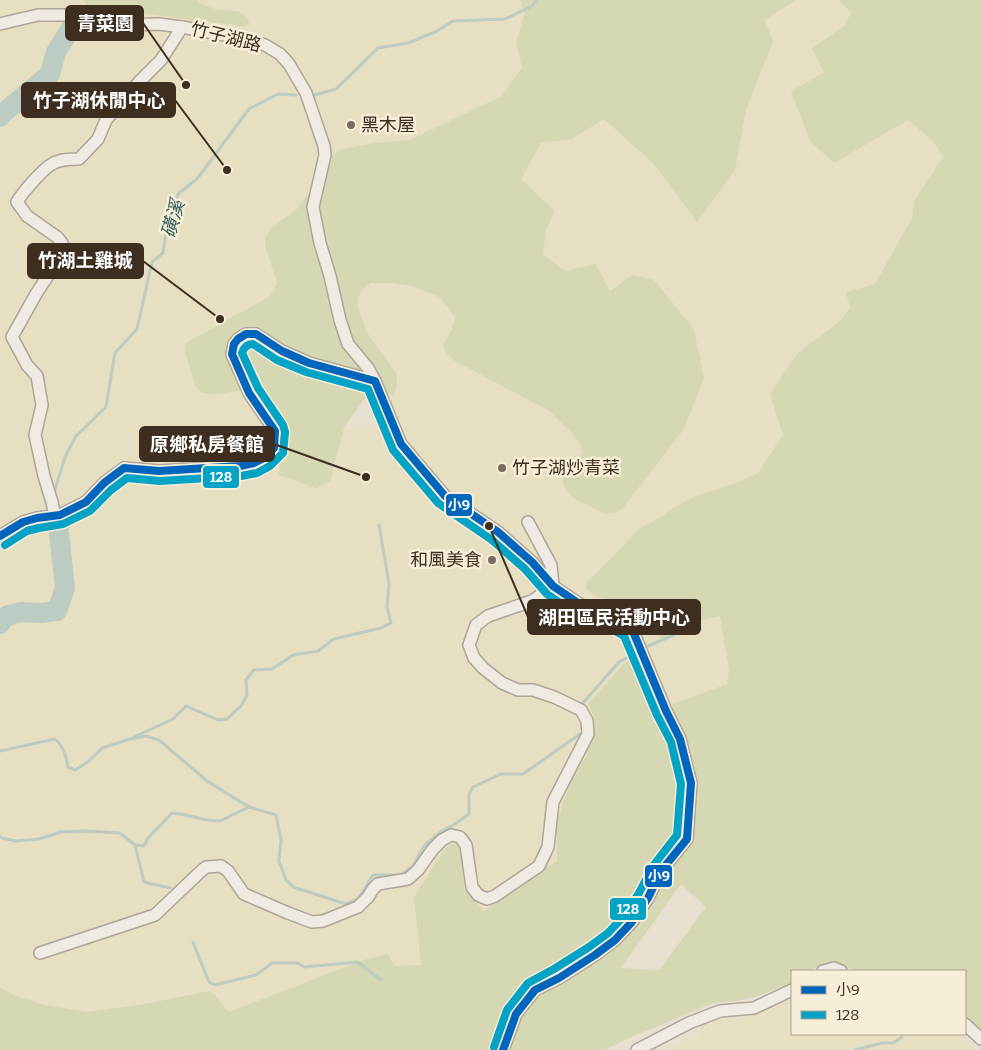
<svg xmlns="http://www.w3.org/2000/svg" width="981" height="1050" font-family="Bitter,'Noto Sans TC',serif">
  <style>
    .farmland { fill: #e6dfc2 }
    .green { fill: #d6d7b3; fill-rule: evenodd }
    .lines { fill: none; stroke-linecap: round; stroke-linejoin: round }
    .stream { stroke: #bcccc2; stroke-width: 3 }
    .river { stroke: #bcccc2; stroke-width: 20 }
    .street-casing { stroke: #ada599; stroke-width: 14 }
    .street { stroke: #efebe3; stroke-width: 11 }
    .bus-1-casing { stroke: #f7eed8; stroke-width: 11 }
    .bus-2-casing { stroke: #f7eed8; stroke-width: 11 }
    .bus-1 { stroke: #0065bd; stroke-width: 8 }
    .bus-2 { stroke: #03a3c5; stroke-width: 8 }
    .poi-dot { fill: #786c5e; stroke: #f7eed8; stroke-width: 2 }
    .labels { text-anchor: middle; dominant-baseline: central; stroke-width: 5; stroke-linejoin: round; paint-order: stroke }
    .street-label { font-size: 18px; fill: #3d2e20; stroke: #f7eed8 }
    .poi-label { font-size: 18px; fill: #3d2e20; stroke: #f7eed8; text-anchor: start }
    .water-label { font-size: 19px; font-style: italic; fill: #2f5d5a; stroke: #f7eed8 }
    .leader { fill: none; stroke: #3d2e20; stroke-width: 2 }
    .callout-dot { fill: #3d2e20; stroke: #f7eed8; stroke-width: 2 }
    .callout { fill: #3d2e20; stroke: #3d2e20; stroke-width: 2 }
    .callout-label { font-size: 19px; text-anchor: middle; font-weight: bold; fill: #fff }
    .line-badge { stroke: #f7eed8; stroke-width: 2 }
    .badge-label { font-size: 14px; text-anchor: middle; font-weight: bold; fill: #fff }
  </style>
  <rect width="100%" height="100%" fill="#e7e0d1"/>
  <g class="farmland">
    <polygon points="0,0 83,0 89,8 115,12 141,13 170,16 232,25 242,27 234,10 215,9 202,4 196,0 520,0 525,12 516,42 522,68 502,96 410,140 375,143 338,150 314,174 310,191 297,209 271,228 265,245 277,283 274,291 203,393 216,394 256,389 265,393 271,398 279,414 283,429 279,474 333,470 344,428 375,427 394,397 397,383 396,373 366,331 360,314 357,300 362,290 371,283 392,283 413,286 441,298 455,317 452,328 444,344 445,351 453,360 548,410 570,431 581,444 584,452 562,475 704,378 694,329 654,280 610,291 565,271 542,253 546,230 555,211 521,179 541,143 572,139 604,119 653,163 697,222 735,170 746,110 773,41 765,20 796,0 839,0 851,13 844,26 812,48 824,73 834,163 908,120 933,141 943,157 914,201 912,218 874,284 846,292 850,308 839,322 797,353 783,435 758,473 638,530 598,572 587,581 591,594 609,602 629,615 662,640 702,620 720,616 729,670 727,684 671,705 654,696 643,669 624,664 589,703 595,723 586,756 569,786 558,822 557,862 536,872 484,911 464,889 462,863 414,897 421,965 394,966 364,960 229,1012 223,1007 216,995 193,993 139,1005 87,1012 44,1005 17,996 0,988"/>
    <polygon points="792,998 792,1034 959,1034 976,1050 667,1050 700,1036 701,1025 718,1019 736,1019 771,1008"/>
  </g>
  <g class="green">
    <path d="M83 0H196C202 4 208 7 215 9 227 11 246 7 249 24 244 29 239 26 232 25L141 13 115 12 89 8Z"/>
    <polygon points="520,0 796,0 765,20 773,41 746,110 735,170 697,222 653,163 604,119 572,139 541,143 521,179 555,211 546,230 543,254 565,271 596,264 610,291 633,275 654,280 694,329 704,378 684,429 622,509 615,513 606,514 573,498 564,486 562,475 583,453 581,444 570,431 548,410 453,360 445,351 444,344 452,329 455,317 441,298 413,286 392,283 371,283 362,290 357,300 360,314 366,331 396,373 397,383 394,397 385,391 368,393 344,428 330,481 316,488 279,475 283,429 279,414 271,398 265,393 256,389 216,394 203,393 196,387 185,352 185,345 189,341 269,297 274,291 277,283 265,245 266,236 271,228 297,209 310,191 314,174 338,150 375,143 410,140 502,96 522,68 516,42 525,12"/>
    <path d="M839 0H981V1034L965 1020V971H854C833 961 832 961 812 970 807 973 798 971 792 971V983L758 996 736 1001 713 1003 634 1036 604 1050H0V988L17 996 44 1005 87 1012 139 1005 209 991C219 996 220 1005 229 1012L364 960 388 954 394 966 421 965 414 897 446 847 451 844H456L460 848 462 863 464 889 484 911 536 872 557 862V822L569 786 586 756 595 723 589 703 624 664 634 657 639 658 654 696 671 705 727 684 729 670 720 616 702 620 662 640C645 627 629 613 610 602 601 597 594 597 586 589L587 581 598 572 638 530 693 497 734 484 758 473 783 435 770 394 798 353 839 322 850 308 846 292 875 284 912 218 914 201 943 157 933 141 908 120 834 163 810 141 791 91 824 73 812 48 844 26 851 13ZM681 884 706 907 659 970 621 968Z"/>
  </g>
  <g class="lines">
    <g class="stream">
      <polyline points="315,95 336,89 378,48 408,43 435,32 453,21 505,19 532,6 536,0"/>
      <polyline points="54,493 65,457 76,436 106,407 115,353 137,329 152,262 163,253 166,233 178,194 197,179 249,109 278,94 296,95"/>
      <polyline points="648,646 674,635"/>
      <polyline points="582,704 619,662 633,654"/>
      <polyline points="134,737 173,719 186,706 218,720 227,719 241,706 247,695 246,680 254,670 272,669 293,655 318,651 334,639 381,628 391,623 387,607 389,584 379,525"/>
      <path d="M0 751 55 739C64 747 66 756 68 767L75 770 89 761 102 748 130 739 146 736 159 740 207 781 249 807 276 815 281 840 279 861 286 880 293 887 346 904 358 899 373 875H401L412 867 425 845 443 830 452 826 469 814V794L473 787 501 774H523L580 734"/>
      <polyline points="0,836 2,838 16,841 39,839 61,832 87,831 120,833 135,845 144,882 170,888"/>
      <polyline points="135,845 144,846 148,838 172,813 185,815 207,820 220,821 249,807"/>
      <polyline points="193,942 209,982 215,985 256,975 272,963 298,963 304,967 358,962 381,980"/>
      <polyline points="855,1050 882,1043 893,1043 902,1037"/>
    </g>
    <g class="river">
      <polyline points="0,117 2,114 50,74 56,52 73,25"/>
      <polyline points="0,624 6,616 21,612 40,613 57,611 65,588 58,524"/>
    </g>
    <g class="street-casing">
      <g id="street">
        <polyline points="0,24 38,15 81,15 122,25 159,24 182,27 236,37 265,45 280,54 289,64 306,93 324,146 325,155 313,207 320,243 330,276 340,320 348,344 368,368 375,381 401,444 445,496 498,532 532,562 553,586 581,605 609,616 632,629 666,711 680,739 691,783 687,839 661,871 648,898 631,923 615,940 595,955 559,978 535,990 516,1014 503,1050"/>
        <path d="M55 517 52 502 44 476 35 435 42 405 37 376 27 365 12 337 36 294 49 274 58 263 61 257 62 243 57 237 27 216 17 202C22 193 43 169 52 164 60 159 70 159 79 159L98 139 106 120 139 82 161 60 182 27"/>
        <polyline points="528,522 551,565 553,586"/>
        <polyline points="0,536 23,522 37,518 60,515 86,502 104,483 124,468 159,471 240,466 254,463 264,458 274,448 275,431 249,393 232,354 234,344 238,339 246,334 256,334 282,351 309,363 375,381"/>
        <polyline points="40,953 155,915 199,873 206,867 221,866 228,871 244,894 288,913 312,922 323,921 358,907 368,897 373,889 378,884 408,879 418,870 433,849 442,840 451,835 460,837 466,845 472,887 478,895 487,899 495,896 539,866 548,847 553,802 588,734 587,721 581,710 554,697 533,690 518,690 502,683 483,668 474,658 469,645 476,625 488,616 532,601 553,586"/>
        <polyline points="823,971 834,968 841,971"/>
        <polyline points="965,1024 981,1039"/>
        <polyline points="637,1050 689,1023 720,1011 754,1008 792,990"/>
      </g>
    </g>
    <use href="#street" class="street"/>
    <g class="bus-1-casing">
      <polyline id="bus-1" points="0,536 23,522 37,518 60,515 86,502 104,483 124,468 159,471 240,466 254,463 264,458 274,448 275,431 249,393 232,354 234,344 238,339 246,334 256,334 282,351 309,363 375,381 401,444 445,496 498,532 532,562 553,586 581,605 609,616 632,629 666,711 680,739 691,783 687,839 661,871 648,898 631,923 615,940 595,955 559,978 535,990 516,1014 503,1050"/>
    </g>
    <g class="bus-2-casing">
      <path id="bus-2" d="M5 545 27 531 39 528 63 524 90 511 111 490 127 478 160 481 241 476 257 473 270 466 283 453 285 432 283 425 258 388 242 353C244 347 247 344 253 344L277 360 306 372 368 389 393 450 438 503 492 540 525 569 547 594 576 614 605 625 624 636 657 715 671 742 681 784 677 835 653 866 639 893 623 917 608 933 589 947 554 969 528 983 507 1010 494 1047"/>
    </g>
    <use href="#bus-1" class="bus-1"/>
    <use href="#bus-2" class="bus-2"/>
  </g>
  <g class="poi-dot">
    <circle cx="351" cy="125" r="5"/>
    <circle cx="502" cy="468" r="5"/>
    <circle cx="492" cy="560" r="5"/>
  </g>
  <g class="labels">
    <g class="street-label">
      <text transform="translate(226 37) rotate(14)">竹子湖路</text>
    </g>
    <g class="poi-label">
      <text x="361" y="125">黑木屋</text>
      <text x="512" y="468">竹子湖炒青菜</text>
      <text x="482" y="560" text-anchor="end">和風美食</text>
    </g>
    <g class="water-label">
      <text transform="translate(173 219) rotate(-74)">磺溪</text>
    </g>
  </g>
  <path class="leader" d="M186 85L143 23M227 170L175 100M220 319L143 261M366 477L274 444M489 526L528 617"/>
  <g class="callout-dot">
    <circle cx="186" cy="85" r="5"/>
    <circle cx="227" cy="170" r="5"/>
    <circle cx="220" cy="319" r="5"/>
    <circle cx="366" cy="477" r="5"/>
    <circle cx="489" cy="526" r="5"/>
  </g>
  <g class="callout">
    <rect x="66" y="6" width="77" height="34" rx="5"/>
    <rect x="22" y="83" width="153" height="34" rx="5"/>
    <rect x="28" y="244" width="115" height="34" rx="5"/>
    <rect x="140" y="427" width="134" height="34" rx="5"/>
    <rect x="528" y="600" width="172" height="34" rx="5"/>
  </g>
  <g class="callout-label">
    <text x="105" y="30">青菜園</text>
    <text x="99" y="107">竹子湖休閒中心</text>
    <text x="85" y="267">竹湖土雞城</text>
    <text x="207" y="451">原鄉私房餐館</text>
    <text x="614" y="624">湖田區民活動中心</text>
  </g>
  <g class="line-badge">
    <rect x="202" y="465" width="38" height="24" rx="5" fill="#03a3c5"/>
    <rect x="445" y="493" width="28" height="24" rx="5" fill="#0065bd"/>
    <rect x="644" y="864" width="29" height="24" rx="5" fill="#0065bd"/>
    <rect x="609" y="897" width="38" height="24" rx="5" fill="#03a3c5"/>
  </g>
  <g class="badge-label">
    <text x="221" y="482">128</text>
    <text x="459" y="510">小9</text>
    <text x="659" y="881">小9</text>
    <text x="628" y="914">128</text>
  </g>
  <rect x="791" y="970" width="175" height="65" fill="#f7eed8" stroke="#ada18e"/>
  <rect x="801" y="986" width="25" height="8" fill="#0065bd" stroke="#ada18e"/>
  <text x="836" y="995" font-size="15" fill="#3d2e20">小9</text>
  <rect x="801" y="1011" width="25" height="8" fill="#03a3c5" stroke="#ada18e"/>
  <text x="836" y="1020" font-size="15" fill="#3d2e20">128</text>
</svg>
